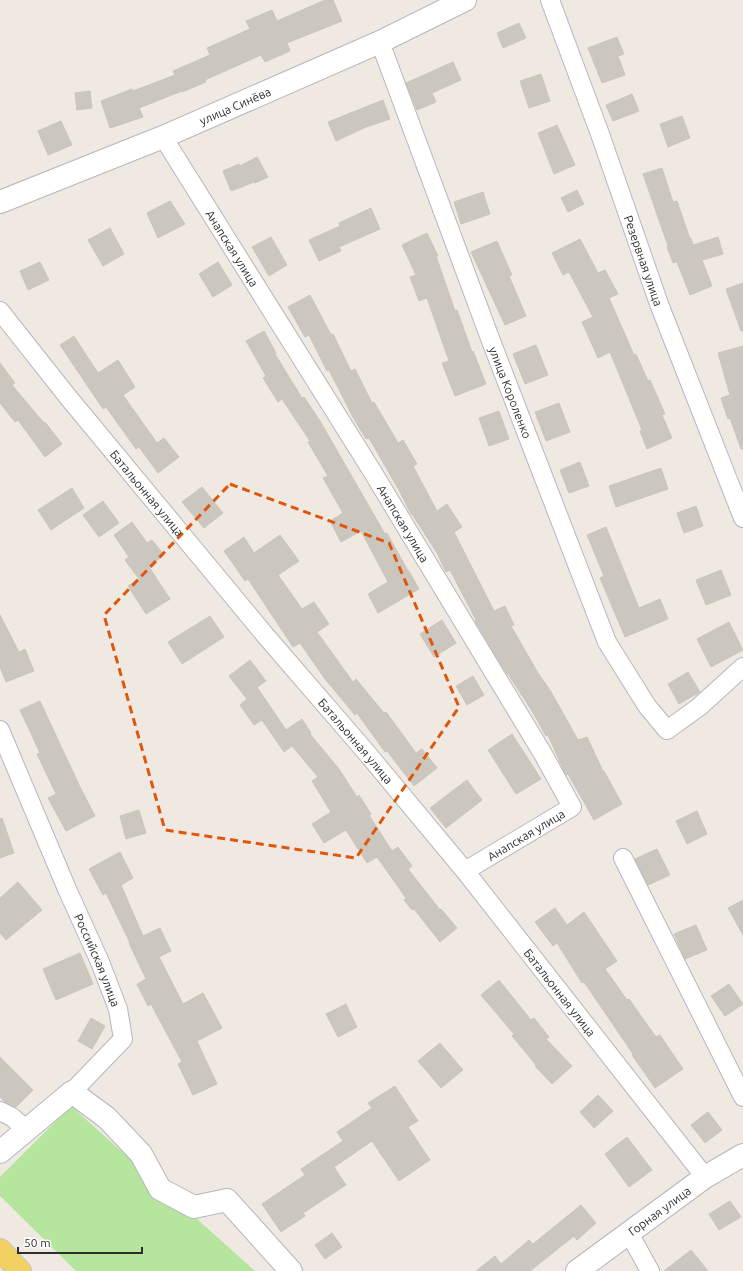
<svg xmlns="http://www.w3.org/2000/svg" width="743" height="1271" font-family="Ubuntu,sans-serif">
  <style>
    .green { fill: #b6e59e }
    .building { fill: #cbc7bf; stroke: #cbc5ba }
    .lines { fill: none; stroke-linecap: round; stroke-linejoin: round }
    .minor-casing { stroke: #b4b7c1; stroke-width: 20 }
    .secondary-casing { stroke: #b4b7c1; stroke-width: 24 }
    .primary-casing { stroke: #c9c9c9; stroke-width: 24 }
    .minor { stroke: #fff; stroke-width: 18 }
    .secondary { stroke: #fff; stroke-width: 22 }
    .primary { stroke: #f2d163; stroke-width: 22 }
    .marked { fill: none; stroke: #df570e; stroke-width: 3; stroke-dasharray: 8 5; stroke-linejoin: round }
    .labels { text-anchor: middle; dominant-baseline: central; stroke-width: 3.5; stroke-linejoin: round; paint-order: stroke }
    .street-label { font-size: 12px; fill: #2e2e2e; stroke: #fff }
  </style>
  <rect width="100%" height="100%" fill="#efe9e1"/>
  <polygon class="green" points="71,1106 255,1271 76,1271 0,1196 0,1177"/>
  <g class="building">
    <polygon points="325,0 333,0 342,21 287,43 290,51 265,62 261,55 205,80 206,82 182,92 182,91 139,108 143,117 110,128 101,101 132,89 133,91 175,75 173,71 210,55 207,48 250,29 246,21 272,10 277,21"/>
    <polygon points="519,23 526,38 503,48 497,33"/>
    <polygon points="617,37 624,54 618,56 625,75 602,83 588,48"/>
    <polygon points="453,62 461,80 432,93 436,102 417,110 406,83"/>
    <polygon points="541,74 550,101 529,108 520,81"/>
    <polygon points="90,91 92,108 77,110 75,93"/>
    <polygon points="632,94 639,111 613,121 606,105"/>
    <polygon points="383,100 390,119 366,127 336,141 328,122"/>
    <polygon points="682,116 690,138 668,147 660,124"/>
    <polygon points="61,121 72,145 48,155 38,131"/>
    <polygon points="557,125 575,165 554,174 538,133"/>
    <polygon points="257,157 268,177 255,183 254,182 231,191 223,171 239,164 240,166"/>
    <polygon points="662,168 673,202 677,201 690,239 691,238 693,245 718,237 723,254 702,260 712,286 690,295 677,262 673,263 667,247 668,246 643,174"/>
    <polygon points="577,190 584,204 568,212 561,198"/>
    <polygon points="483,192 490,214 461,224 454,202"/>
    <polygon points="170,201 185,224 158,238 147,213"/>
    <polygon points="371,208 380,229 339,247 341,251 319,261 309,240 340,226 339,223"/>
    <polygon points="110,228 124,254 103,266 88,240"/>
    <polygon points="427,233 438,256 436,256 455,311 457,310 472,352 473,351 486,384 455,396 442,363 449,361 427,298 419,301 410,277 416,275 402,245"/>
    <polygon points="271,237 287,265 269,276 252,247"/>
    <polygon points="580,239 598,273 605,270 618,294 609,298 634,355 636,354 648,381 650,380 665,414 662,415 672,438 647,449 640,431 642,430 610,352 598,358 582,322 593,317 569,272 563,275 552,253"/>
    <polygon points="497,241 512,275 509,276 526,316 505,325 471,252"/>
    <polygon points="40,262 49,280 28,290 20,271"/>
    <polygon points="218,262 232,285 213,297 199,274"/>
    <polygon points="743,283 743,331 741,331 726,289"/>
    <polygon points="310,295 331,335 333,334 351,371 355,369 372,403 374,402 398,443 403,440 417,464 413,466 437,511 447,504 462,527 454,532 494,611 505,606 514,625 511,626 538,673 550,690 578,740 587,737 603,771 604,771 622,804 594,820 568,774 566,775 564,771 548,735 546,736 532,711 508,674 507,674 475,621 476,620 450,570 446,572 437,553 412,514 411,514 400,492 369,438 366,439 354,419 329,370 327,371 309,335 305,337 288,307"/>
    <polygon points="264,331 276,353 275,354 302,398 304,397 320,421 385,534 387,533 408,571 409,571 419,589 378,613 368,594 388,582 361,531 341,542 330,521 343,513 323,478 328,476 308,442 310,441 282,399 278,402 263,378 266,376 246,341"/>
    <polygon points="74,336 98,373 118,360 135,387 123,395 157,443 164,438 179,457 158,473 139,447 136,449 106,407 103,409 60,345"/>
    <polygon points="536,345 548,375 525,384 513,354"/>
    <polygon points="743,346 743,449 741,449 730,418 728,419 721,398 730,395 718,353"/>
    <polygon points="0,363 15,383 12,385 44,423 45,422 62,444 45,457 18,420 15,422 0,403"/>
    <polygon points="559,403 570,432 546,441 535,412"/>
    <polygon points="499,411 509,439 489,446 479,418"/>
    <polygon points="580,462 589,486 569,493 560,470"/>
    <polygon points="661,468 668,489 616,507 609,486"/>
    <polygon points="202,487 223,513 204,528 182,502"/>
    <polygon points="72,488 84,508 51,530 38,510"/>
    <polygon points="103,501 119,523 99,537 83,515"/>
    <polygon points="696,506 703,526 684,533 677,513"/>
    <polygon points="132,522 147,543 152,540 164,555 149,567 170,599 146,614 128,586 139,579 125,560 129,557 114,535"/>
    <polygon points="606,527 639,608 660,599 668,619 625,637 600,578 604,576 587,535"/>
    <polygon points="280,535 299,561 278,575 302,609 314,602 329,624 317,632 353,682 356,679 384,713 386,712 416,753 422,749 437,768 414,786 387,751 385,752 357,713 355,715 325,679 300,643 293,647 248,579 245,581 224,551 244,537 254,553"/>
    <polygon points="721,570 731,595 706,605 696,580"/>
    <polygon points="0,615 19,652 25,649 34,671 6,682 0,667"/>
    <polygon points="210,616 224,637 182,664 168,642"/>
    <polygon points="442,620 456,643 434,657 420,634"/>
    <polygon points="729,622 743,650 711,667 697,639"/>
    <polygon points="250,660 266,681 257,687 286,730 302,719 311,733 310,734 339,769 357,797 359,795 371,814 369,815 392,851 398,847 412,866 408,869 440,910 441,909 457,928 440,942 414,909 412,910 404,900 406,898 377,857 367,863 346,830 324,843 312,824 331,812 312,781 318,777 292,746 284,752 262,720 254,725 240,705 247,699 229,676"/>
    <polygon points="688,672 700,692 679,704 668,684"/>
    <polygon points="473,676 484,695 467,705 456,686"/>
    <polygon points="40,701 80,787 95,816 66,831 48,798 56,794 37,754 40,753 20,710"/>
    <polygon points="512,734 541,779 516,794 488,750"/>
    <polygon points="467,780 482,800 446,828 430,808"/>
    <polygon points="139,810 146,833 126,839 120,816"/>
    <polygon points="697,811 707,834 687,844 676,821"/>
    <polygon points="2,818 14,853 0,858 0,819"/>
    <polygon points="657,849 670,875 648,885 635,859"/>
    <polygon points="120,852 133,878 121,885 143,936 160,928 171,951 159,957 183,1004 203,993 222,1028 197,1041 217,1084 193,1095 178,1064 182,1062 151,1004 148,1006 137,984 146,979 129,943 130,943 106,893 103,895 89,869"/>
    <polygon points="18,882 42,910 6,940 0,933 0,898"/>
    <polygon points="743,900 743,935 728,908"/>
    <polygon points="555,908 567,925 584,912 617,961 605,969 627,1000 629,999 656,1037 660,1035 683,1069 655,1088 632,1055 633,1054 584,982 582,983 557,943 553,946 535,922"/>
    <polygon points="696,925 707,950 685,959 674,934"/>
    <polygon points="80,953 93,984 56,1000 43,969"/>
    <polygon points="499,980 531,1020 534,1018 549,1037 546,1039 572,1066 552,1084 535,1066 536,1065 512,1036 514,1034 481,995"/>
    <polygon points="729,984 743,1004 725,1016 711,996"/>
    <polygon points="346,1004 357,1027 338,1037 326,1014"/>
    <polygon points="91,1018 105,1026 92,1049 78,1041"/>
    <polygon points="440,1043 463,1070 441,1088 418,1061"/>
    <polygon points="0,1057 33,1090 16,1107 5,1102 0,1097"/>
    <polygon points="395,1086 418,1121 408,1127 430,1160 399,1181 372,1141 334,1167 346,1185 303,1213 305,1216 281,1232 262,1204 305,1175 301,1169 343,1141 337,1132 372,1108 368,1103"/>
    <polygon points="598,1095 613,1111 594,1128 580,1112"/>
    <polygon points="708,1112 722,1130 705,1143 691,1125"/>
    <polygon points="627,1137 652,1170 629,1187 605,1154"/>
    <polygon points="730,1201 741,1217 719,1230 709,1214"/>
    <polygon points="581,1205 596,1223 577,1240 574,1236 530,1271 476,1271 495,1256 501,1264 529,1240 533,1244"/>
    <polygon points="332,1233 342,1247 325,1259 315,1245"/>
    <polygon points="691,1250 708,1271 664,1271"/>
  </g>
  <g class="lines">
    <g class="minor-casing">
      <g id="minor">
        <path id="s1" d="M550 0 600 134 659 304 743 518"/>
        <path id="s2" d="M380 42 491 341 607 642 647 706 667 730 699 707 743 667"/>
        <path id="s3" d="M163 137 372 471 543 754 572 807 465 871"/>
        <path id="s4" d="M0 311 68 397 265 635 366 752 465 871 705 1177"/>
        <path id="s5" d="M0 730 67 889 100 962 118 1009 123 1039 72 1092"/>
        <polyline points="623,858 743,1097"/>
        <polyline points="0,1111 12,1117 27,1130"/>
        <polyline points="629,1233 650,1271"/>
      </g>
    </g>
    <g class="secondary-casing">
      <g id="secondary">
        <path id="s6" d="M0 202 163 137 380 42 465 0"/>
        <polyline points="0,1152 72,1092 107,1118 141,1154 160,1189 194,1207 227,1200 291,1271"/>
        <path id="s7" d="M577 1271 705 1177 743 1155"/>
      </g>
    </g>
    <g class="primary-casing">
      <polyline id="primary" points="0,1250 20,1271"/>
    </g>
    <use href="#minor" class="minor"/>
    <use href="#secondary" class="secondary"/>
    <use href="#primary" class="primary"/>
  </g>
  <path class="marked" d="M230 484 389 543 459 707 356 858 165 830 104 615Z"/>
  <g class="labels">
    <g class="street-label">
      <text stroke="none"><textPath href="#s6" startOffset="254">улица Синёва</textPath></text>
      <text stroke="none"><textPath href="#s3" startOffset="131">Анапская улица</textPath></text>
      <text stroke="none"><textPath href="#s1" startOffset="277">Резервная улица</textPath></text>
      <text stroke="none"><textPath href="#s2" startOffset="374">улица Короленко</textPath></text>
      <text stroke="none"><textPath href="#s4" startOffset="234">Батальонная улица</textPath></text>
      <text stroke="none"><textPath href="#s3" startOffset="455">Анапская улица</textPath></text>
      <text stroke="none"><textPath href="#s4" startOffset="558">Батальонная улица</textPath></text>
      <text transform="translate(526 835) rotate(-31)">Анапская улица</text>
      <text stroke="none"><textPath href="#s5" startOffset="250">Российская улица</textPath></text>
      <text stroke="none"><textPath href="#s4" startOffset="882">Батальонная улица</textPath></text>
      <text stroke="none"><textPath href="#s7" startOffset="102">Горная улица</textPath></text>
    </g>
  </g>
  <path d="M18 1247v6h124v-6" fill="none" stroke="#2e2e2e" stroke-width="2"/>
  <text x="24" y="1247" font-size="12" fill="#2e2e2e" stroke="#ffffff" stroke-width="3" paint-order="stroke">50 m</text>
</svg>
